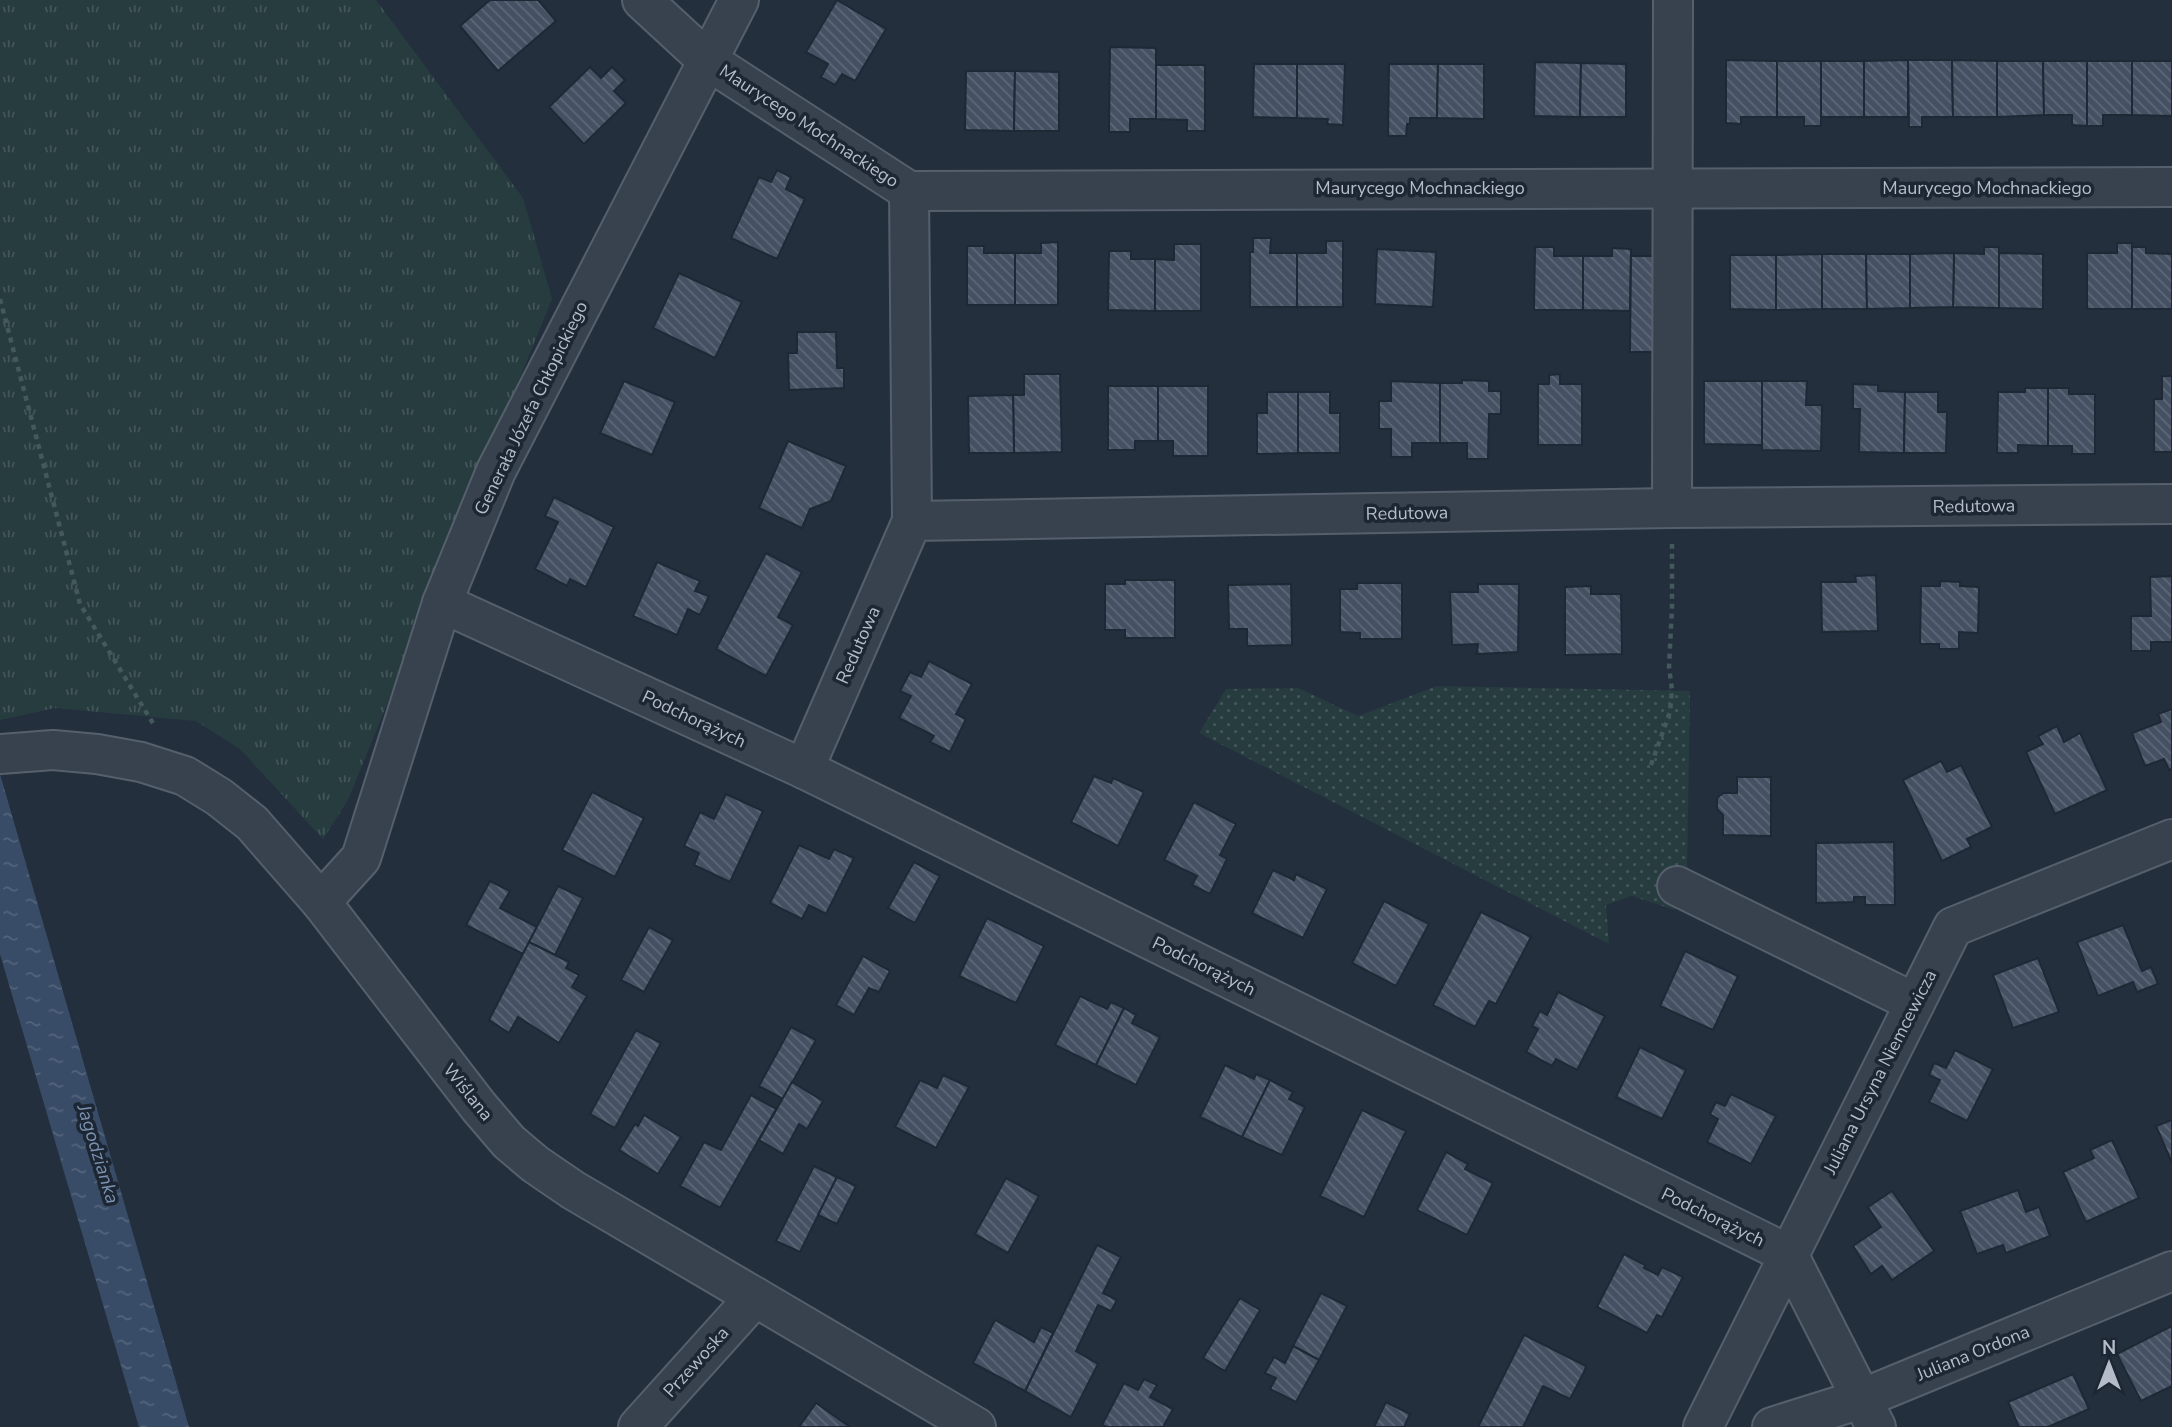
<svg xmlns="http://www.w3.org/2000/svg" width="2172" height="1427" font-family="'Nunito Sans',sans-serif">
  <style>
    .grass { fill: url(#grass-tufts) }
    .park { fill: url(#park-dots) }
    .water { fill: url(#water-ripples) }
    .building { fill: url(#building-back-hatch); stroke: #1f2835; stroke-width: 2 }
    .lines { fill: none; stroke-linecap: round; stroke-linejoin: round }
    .minor-casing { stroke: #565f6c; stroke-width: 42 }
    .path { stroke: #44595c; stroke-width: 4.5; stroke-dasharray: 5 5; stroke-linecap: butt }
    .minor { stroke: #38414e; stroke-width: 38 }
    .labels { text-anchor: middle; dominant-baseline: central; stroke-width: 7; stroke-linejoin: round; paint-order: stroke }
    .street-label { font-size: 18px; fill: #b4bcc9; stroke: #1d2633 }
    .water-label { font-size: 19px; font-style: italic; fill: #7c92b1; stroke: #1d2633 }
  </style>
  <defs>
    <pattern id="grass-tufts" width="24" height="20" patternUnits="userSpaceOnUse" patternTransform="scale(1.75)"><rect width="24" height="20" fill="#263c3f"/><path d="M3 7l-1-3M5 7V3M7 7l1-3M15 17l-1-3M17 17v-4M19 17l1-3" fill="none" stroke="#435659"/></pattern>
    <pattern id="park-dots" width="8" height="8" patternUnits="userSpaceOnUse" patternTransform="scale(1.75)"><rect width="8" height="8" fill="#263c3f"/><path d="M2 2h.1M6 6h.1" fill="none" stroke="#435659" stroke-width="1.8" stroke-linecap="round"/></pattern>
    <pattern id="water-ripples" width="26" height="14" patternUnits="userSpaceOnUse" patternTransform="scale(1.75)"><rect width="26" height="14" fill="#394c67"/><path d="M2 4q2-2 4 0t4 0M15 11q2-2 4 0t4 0" fill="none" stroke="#53647b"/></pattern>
    <pattern id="building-back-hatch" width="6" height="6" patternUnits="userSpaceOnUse" patternTransform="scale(1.75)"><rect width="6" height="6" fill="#455162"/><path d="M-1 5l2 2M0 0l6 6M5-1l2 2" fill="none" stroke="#5d6877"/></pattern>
  </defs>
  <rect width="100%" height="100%" fill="#242f3e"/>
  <polygon class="grass" points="0,0 376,0 523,198 552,299 348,800 323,839 240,749 196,721 55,708 0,720"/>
  <polygon class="park" points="1437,686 1690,691 1687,873 1675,910 1632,896 1606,905 1609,944 1199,733 1226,689 1298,688 1358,716"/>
  <polygon class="water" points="0,774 189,1427 139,1427 0,954"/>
  <g class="building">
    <polygon points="490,0 538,0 556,21 498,71 460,26"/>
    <polygon points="837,0 886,29 855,81 842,74 835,85 821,77 828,64 806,52"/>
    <polygon points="1110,47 1156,48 1156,119 1130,119 1130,132 1109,132"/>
    <polygon points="1726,60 1777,61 1777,117 1741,117 1741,124 1726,123"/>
    <polygon points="1908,60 1952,60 1953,117 1922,117 1922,127 1909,127"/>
    <polygon points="1908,60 1908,117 1864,117 1864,61"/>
    <polygon points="1952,60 1997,61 1997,117 1953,117"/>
    <polygon points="1777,61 1821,61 1821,126 1804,126 1804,117 1777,117"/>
    <rect x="1821" y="61" width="43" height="56"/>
    <polygon points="1997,61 2043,61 2044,115 1997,117"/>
    <polygon points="2043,61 2087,61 2087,126 2072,125 2072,115 2044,115"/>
    <polygon points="2087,61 2132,61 2132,115 2103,115 2103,126 2087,126"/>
    <polygon points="2132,61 2172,61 2172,116 2132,115"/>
    <polygon points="1535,62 1581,63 1580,117 1534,116"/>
    <polygon points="1581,63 1626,64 1626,117 1580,117"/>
    <polygon points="1254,64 1297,64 1297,118 1253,117"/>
    <polygon points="1297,64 1345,64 1343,125 1327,124 1328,119 1297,118"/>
    <polygon points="1389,64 1438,64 1437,118 1410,118 1410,124 1407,124 1406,136 1388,136"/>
    <polygon points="1438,64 1484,64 1484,119 1437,118"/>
    <polygon points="1156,65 1205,65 1205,131 1187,131 1187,120 1156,119"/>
    <polygon points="590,67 601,78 612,67 625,80 614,91 626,103 584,144 549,107"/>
    <polygon points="966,71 1015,71 1014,131 965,130"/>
    <polygon points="1015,71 1059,72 1059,131 1014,131"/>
    <polygon points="777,170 791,177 786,189 805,199 777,259 731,238 759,177 771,182"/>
    <polygon points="1253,238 1271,238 1270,253 1297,253 1297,307 1250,307 1250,252 1253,252"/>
    <polygon points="1326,241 1343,241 1343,307 1297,307 1297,253 1326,253"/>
    <polygon points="1058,242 1058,305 1015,305 1015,253 1041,253 1041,243"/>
    <polygon points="2117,243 2132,243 2132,309 2087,309 2087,253 2117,253"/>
    <polygon points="1174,244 1201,244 1201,311 1155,311 1155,259 1174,260"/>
    <polygon points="967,246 984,246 984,253 1015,253 1015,305 967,305"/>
    <polygon points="1535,247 1554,247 1554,256 1583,256 1583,310 1534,310"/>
    <polygon points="1984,247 1999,247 1999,308 1953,307 1954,253 1984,254"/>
    <polygon points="2132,247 2146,247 2146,253 2172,254 2172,309 2132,309"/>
    <polygon points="1612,248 1631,249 1630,311 1583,310 1583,256 1612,256"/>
    <polygon points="1377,249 1436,252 1433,307 1375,304"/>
    <polygon points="1109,251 1131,251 1131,259 1155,259 1155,311 1108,310"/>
    <polygon points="1954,253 1953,307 1910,308 1910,254"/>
    <polygon points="1999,253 2043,254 2043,309 1999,308"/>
    <polygon points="1822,254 1822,309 1776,310 1776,255"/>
    <polygon points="1822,254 1866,254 1867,309 1822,309"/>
    <polygon points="1866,254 1910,254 1910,308 1867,309"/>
    <polygon points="1730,255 1776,255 1776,310 1730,309"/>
    <polygon points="1631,256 1655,256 1655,352 1630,352"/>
    <polygon points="679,273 742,302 715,358 653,328"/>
    <polygon points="797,332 836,332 837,368 844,368 844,388 789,390 788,353 797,353"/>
    <polygon points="1024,374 1060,374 1062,452 1014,453 1013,395 1024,395"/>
    <polygon points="1560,374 1560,384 1582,384 1582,445 1538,445 1538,384 1549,384 1549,375"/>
    <polygon points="2162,376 2172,376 2172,452 2154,452 2154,399 2162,399"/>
    <polygon points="1462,380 1489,381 1489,391 1501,391 1501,414 1489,414 1488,459 1467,459 1467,443 1440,443 1440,383 1462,383"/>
    <polygon points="624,381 675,402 652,455 600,433"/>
    <polygon points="1391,381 1440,383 1440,443 1412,443 1412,457 1391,457 1391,429 1379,429 1379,401 1391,401"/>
    <polygon points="1704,381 1762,381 1762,445 1704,444"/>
    <polygon points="1762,381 1807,381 1806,405 1822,405 1821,451 1762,450"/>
    <polygon points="1853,384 1878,385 1878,391 1905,392 1904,453 1859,452 1860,409 1853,409"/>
    <polygon points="1108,386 1158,386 1158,441 1135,441 1135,450 1108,450"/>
    <polygon points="1158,386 1208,386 1208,456 1173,456 1173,441 1158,441"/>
    <polygon points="2025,388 2048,388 2048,446 2018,445 2018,453 1997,453 1998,392 2025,392"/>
    <polygon points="2048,388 2069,388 2069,394 2095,394 2095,454 2072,454 2072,446 2048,446"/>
    <polygon points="1267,392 1298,392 1298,453 1257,454 1257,413 1267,413"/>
    <polygon points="1298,392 1330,392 1330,413 1340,413 1340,453 1298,453"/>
    <polygon points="1905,392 1938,392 1938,412 1947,412 1946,453 1904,453"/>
    <polygon points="1013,395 1014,453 969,453 968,396"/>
    <polygon points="788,441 846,466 831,501 810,509 802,528 759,508"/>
    <polygon points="554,497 614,527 586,587 570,579 567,586 535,569 558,522 545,516"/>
    <polygon points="766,553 802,572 778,617 793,625 766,676 716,649"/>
    <polygon points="657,562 700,581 695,591 709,596 700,615 688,609 677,635 633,616"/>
    <polygon points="1876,575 1878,631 1822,632 1821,582 1856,582 1855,576"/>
    <polygon points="2172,576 2172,642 2151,642 2151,651 2131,651 2131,616 2151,616 2150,577"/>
    <polygon points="1125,580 1175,580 1175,638 1125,638 1125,630 1105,630 1105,584 1125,584"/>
    <polygon points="1940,581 1960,582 1960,586 1979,587 1978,633 1959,632 1959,649 1939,649 1939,644 1920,644 1921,586 1940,586"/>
    <polygon points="1357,583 1402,583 1402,639 1360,639 1360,633 1340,632 1340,589 1357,589"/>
    <polygon points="1291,584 1292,645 1247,646 1247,629 1229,629 1228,585"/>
    <polygon points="1478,584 1519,584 1518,652 1477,654 1478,644 1452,645 1450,592 1478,592"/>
    <polygon points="1591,586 1591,594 1621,594 1622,654 1565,655 1565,587"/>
    <polygon points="929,661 972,684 956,714 966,719 950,752 930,742 934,736 899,718 911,696 900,691 910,672 921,677"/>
    <polygon points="2172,709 2172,769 2169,770 2164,759 2145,766 2132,733 2161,722 2158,714"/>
    <polygon points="2057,726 2064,742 2080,733 2107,790 2055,814 2026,752 2043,744 2038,736"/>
    <polygon points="1941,761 1947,772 1961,765 1992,827 1967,839 1971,847 1942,861 1903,780"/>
    <polygon points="1094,776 1111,783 1113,778 1144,792 1118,846 1071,822"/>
    <polygon points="1737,777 1771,777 1771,836 1723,835 1723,815 1717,809 1717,798 1723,793 1737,793"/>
    <polygon points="592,792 644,818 615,877 562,850"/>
    <polygon points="726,794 763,811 730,882 694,865 699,853 684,846 700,812 714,819"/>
    <polygon points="1194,802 1236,824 1220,855 1227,859 1210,894 1192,885 1197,876 1164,860"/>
    <polygon points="1894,842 1895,905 1865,905 1865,897 1854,897 1854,902 1816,903 1816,843"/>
    <polygon points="799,845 829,859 834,849 854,858 826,914 809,905 802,919 770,903"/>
    <polygon points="914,862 940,876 915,923 888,908"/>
    <polygon points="1273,870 1294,880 1296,874 1327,889 1303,938 1252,913"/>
    <polygon points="490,881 510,891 500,908 537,927 523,954 466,925"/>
    <polygon points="558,886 583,898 555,955 529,942"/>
    <polygon points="1384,901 1429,924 1396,986 1352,963"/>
    <polygon points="1481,912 1531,937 1496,1004 1489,1001 1475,1027 1433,1005"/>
    <polygon points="987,918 1044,946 1016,1003 959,976"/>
    <polygon points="2123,925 2142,971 2151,967 2158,984 2137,992 2133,982 2098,996 2077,942"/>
    <polygon points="649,927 673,940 644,992 621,980"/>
    <polygon points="529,942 569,962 566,968 579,975 572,987 587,996 559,1043 518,1017 509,1033 489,1020"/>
    <polygon points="1685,951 1738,976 1713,1030 1660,1006"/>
    <polygon points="863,956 890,971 879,992 869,988 854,1015 836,1005"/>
    <polygon points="2038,958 2059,1012 2013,1028 1993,975"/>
    <polygon points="1558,992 1605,1016 1577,1070 1556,1059 1552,1066 1526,1052 1538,1029 1532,1026 1540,1011 1547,1015"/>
    <polygon points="1080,996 1107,1009 1111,1002 1124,1008 1096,1065 1055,1045"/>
    <polygon points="1124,1008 1136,1015 1132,1023 1160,1037 1136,1085 1096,1065"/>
    <polygon points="791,1027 816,1040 783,1099 759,1086"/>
    <polygon points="636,1030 661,1043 615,1128 590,1114"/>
    <polygon points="1640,1047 1686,1070 1662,1119 1616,1097"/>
    <polygon points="1955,1050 1993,1069 1967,1121 1929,1102 1940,1080 1929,1075 1934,1063 1946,1068"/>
    <polygon points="1225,1065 1254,1079 1256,1074 1270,1080 1242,1137 1200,1117"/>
    <polygon points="943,1075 969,1087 936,1148 895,1127 920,1080 937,1088"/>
    <polygon points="1270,1080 1293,1092 1289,1099 1305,1107 1282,1155 1242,1137"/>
    <polygon points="792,1082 823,1101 807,1129 799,1124 783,1154 759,1140"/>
    <polygon points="1731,1094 1776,1116 1751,1164 1707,1142 1718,1119 1710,1114 1716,1102 1725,1106"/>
    <polygon points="751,1095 776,1109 720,1208 680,1186 704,1142 721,1150"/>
    <polygon points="1362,1110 1406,1131 1364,1217 1320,1196"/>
    <polygon points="644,1115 681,1137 658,1174 619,1150 635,1124 638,1126"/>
    <polygon points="2172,1120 2172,1163 2156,1126"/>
    <polygon points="2112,1140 2139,1198 2086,1222 2063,1172 2094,1158 2090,1150"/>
    <polygon points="1446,1152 1468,1164 1465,1169 1493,1183 1467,1235 1417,1210"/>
    <polygon points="814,1166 837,1177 800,1252 776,1241"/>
    <polygon points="837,1177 856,1186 837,1224 818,1215"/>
    <polygon points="1006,1178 1039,1196 1008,1253 975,1234"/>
    <polygon points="2018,1190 2026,1212 2039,1207 2050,1236 2006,1253 2003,1245 1977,1254 1960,1211"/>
    <polygon points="1892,1191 1934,1251 1892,1280 1882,1266 1871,1274 1853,1246 1881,1227 1868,1207"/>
    <polygon points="1097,1245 1121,1257 1103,1293 1117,1300 1111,1311 1098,1305 1076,1351 1098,1364 1071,1417 1025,1391"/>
    <polygon points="1624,1254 1645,1265 1644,1268 1658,1275 1662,1267 1683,1277 1662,1317 1657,1315 1647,1333 1597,1307"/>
    <polygon points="1321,1293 1347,1306 1319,1360 1293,1346"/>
    <polygon points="1240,1298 1260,1310 1225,1371 1203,1358"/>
    <polygon points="995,1320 1034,1342 1041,1327 1053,1333 1025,1391 973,1363"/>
    <polygon points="2172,1326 2172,1386 2141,1401 2117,1354"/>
    <polygon points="1524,1335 1586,1366 1585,1370 1570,1399 1543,1386 1523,1427 1478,1427"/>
    <polygon points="1293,1346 1319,1360 1296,1402 1270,1389 1276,1378 1265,1373 1274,1357 1285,1363"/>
    <polygon points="2073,1374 2089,1409 2048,1427 2019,1427 2008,1402"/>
    <polygon points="1144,1379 1157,1385 1150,1397 1173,1409 1163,1427 1107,1427 1102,1425 1124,1383 1138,1390"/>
    <polygon points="1386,1402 1410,1414 1404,1427 1374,1427"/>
    <polygon points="816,1403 850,1427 799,1427"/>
  </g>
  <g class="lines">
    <g class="minor-casing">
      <g id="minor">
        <polyline points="642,0 707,60 909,191 2172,187"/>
        <polyline points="909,191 912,521"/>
        <polyline points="1672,508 1673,0"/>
        <polyline points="442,603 804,769 1788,1254 1876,1427"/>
        <polyline points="0,754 53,750 97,754 141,762 185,776 219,797 252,823 321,902 479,1107 509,1142 535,1164 573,1190 976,1427"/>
        <polyline points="804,769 912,521 1672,508 2172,504"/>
        <polyline points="1677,886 1915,1003"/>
        <polyline points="321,902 361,858 442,603 496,471 739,0"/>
        <polyline points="638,1427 755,1297"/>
        <polyline points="1703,1427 1953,927 2172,839"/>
        <polyline points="1772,1427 1861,1399 2172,1271"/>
      </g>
    </g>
    <g class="path">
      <polyline points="0,299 80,604 154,725"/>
      <polyline points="1651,765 1670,712 1672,690 1669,667 1672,608 1672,544"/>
    </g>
    <use href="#minor" class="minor"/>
  </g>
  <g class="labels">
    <g class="street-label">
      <text transform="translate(809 126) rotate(33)">Maurycego Mochnackiego</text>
      <text x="1420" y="188">Maurycego Mochnackiego</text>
      <text x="1987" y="188">Maurycego Mochnackiego</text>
      <text transform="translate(531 408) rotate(-64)">Generała Józefa Chłopickiego</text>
      <text transform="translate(1974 506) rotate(-1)">Redutowa</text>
      <text transform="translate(1407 513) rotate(-1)">Redutowa</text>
      <text transform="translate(858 645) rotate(-66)">Redutowa</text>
      <text transform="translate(694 719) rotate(25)">Podchorążych</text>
      <text transform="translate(1204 966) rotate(26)">Podchorążych</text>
      <text transform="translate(1880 1072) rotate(-63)">Juliana Ursyna Niemcewicza</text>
      <text transform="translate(468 1092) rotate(51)">Wiślana</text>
      <text transform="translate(1713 1217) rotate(26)">Podchorążych</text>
      <text transform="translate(1973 1353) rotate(-22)">Juliana Ordona</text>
      <text transform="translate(696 1362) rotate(-48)">Przewoska</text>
    </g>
    <g class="water-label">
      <text transform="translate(98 1154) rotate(73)">Jagodzianka</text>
    </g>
  </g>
  <g transform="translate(2109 1364)" stroke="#1d2633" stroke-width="5" paint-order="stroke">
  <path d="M0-5L12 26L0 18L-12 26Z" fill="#b4bcc9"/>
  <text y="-10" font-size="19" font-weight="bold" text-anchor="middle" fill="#b4bcc9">N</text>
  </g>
</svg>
